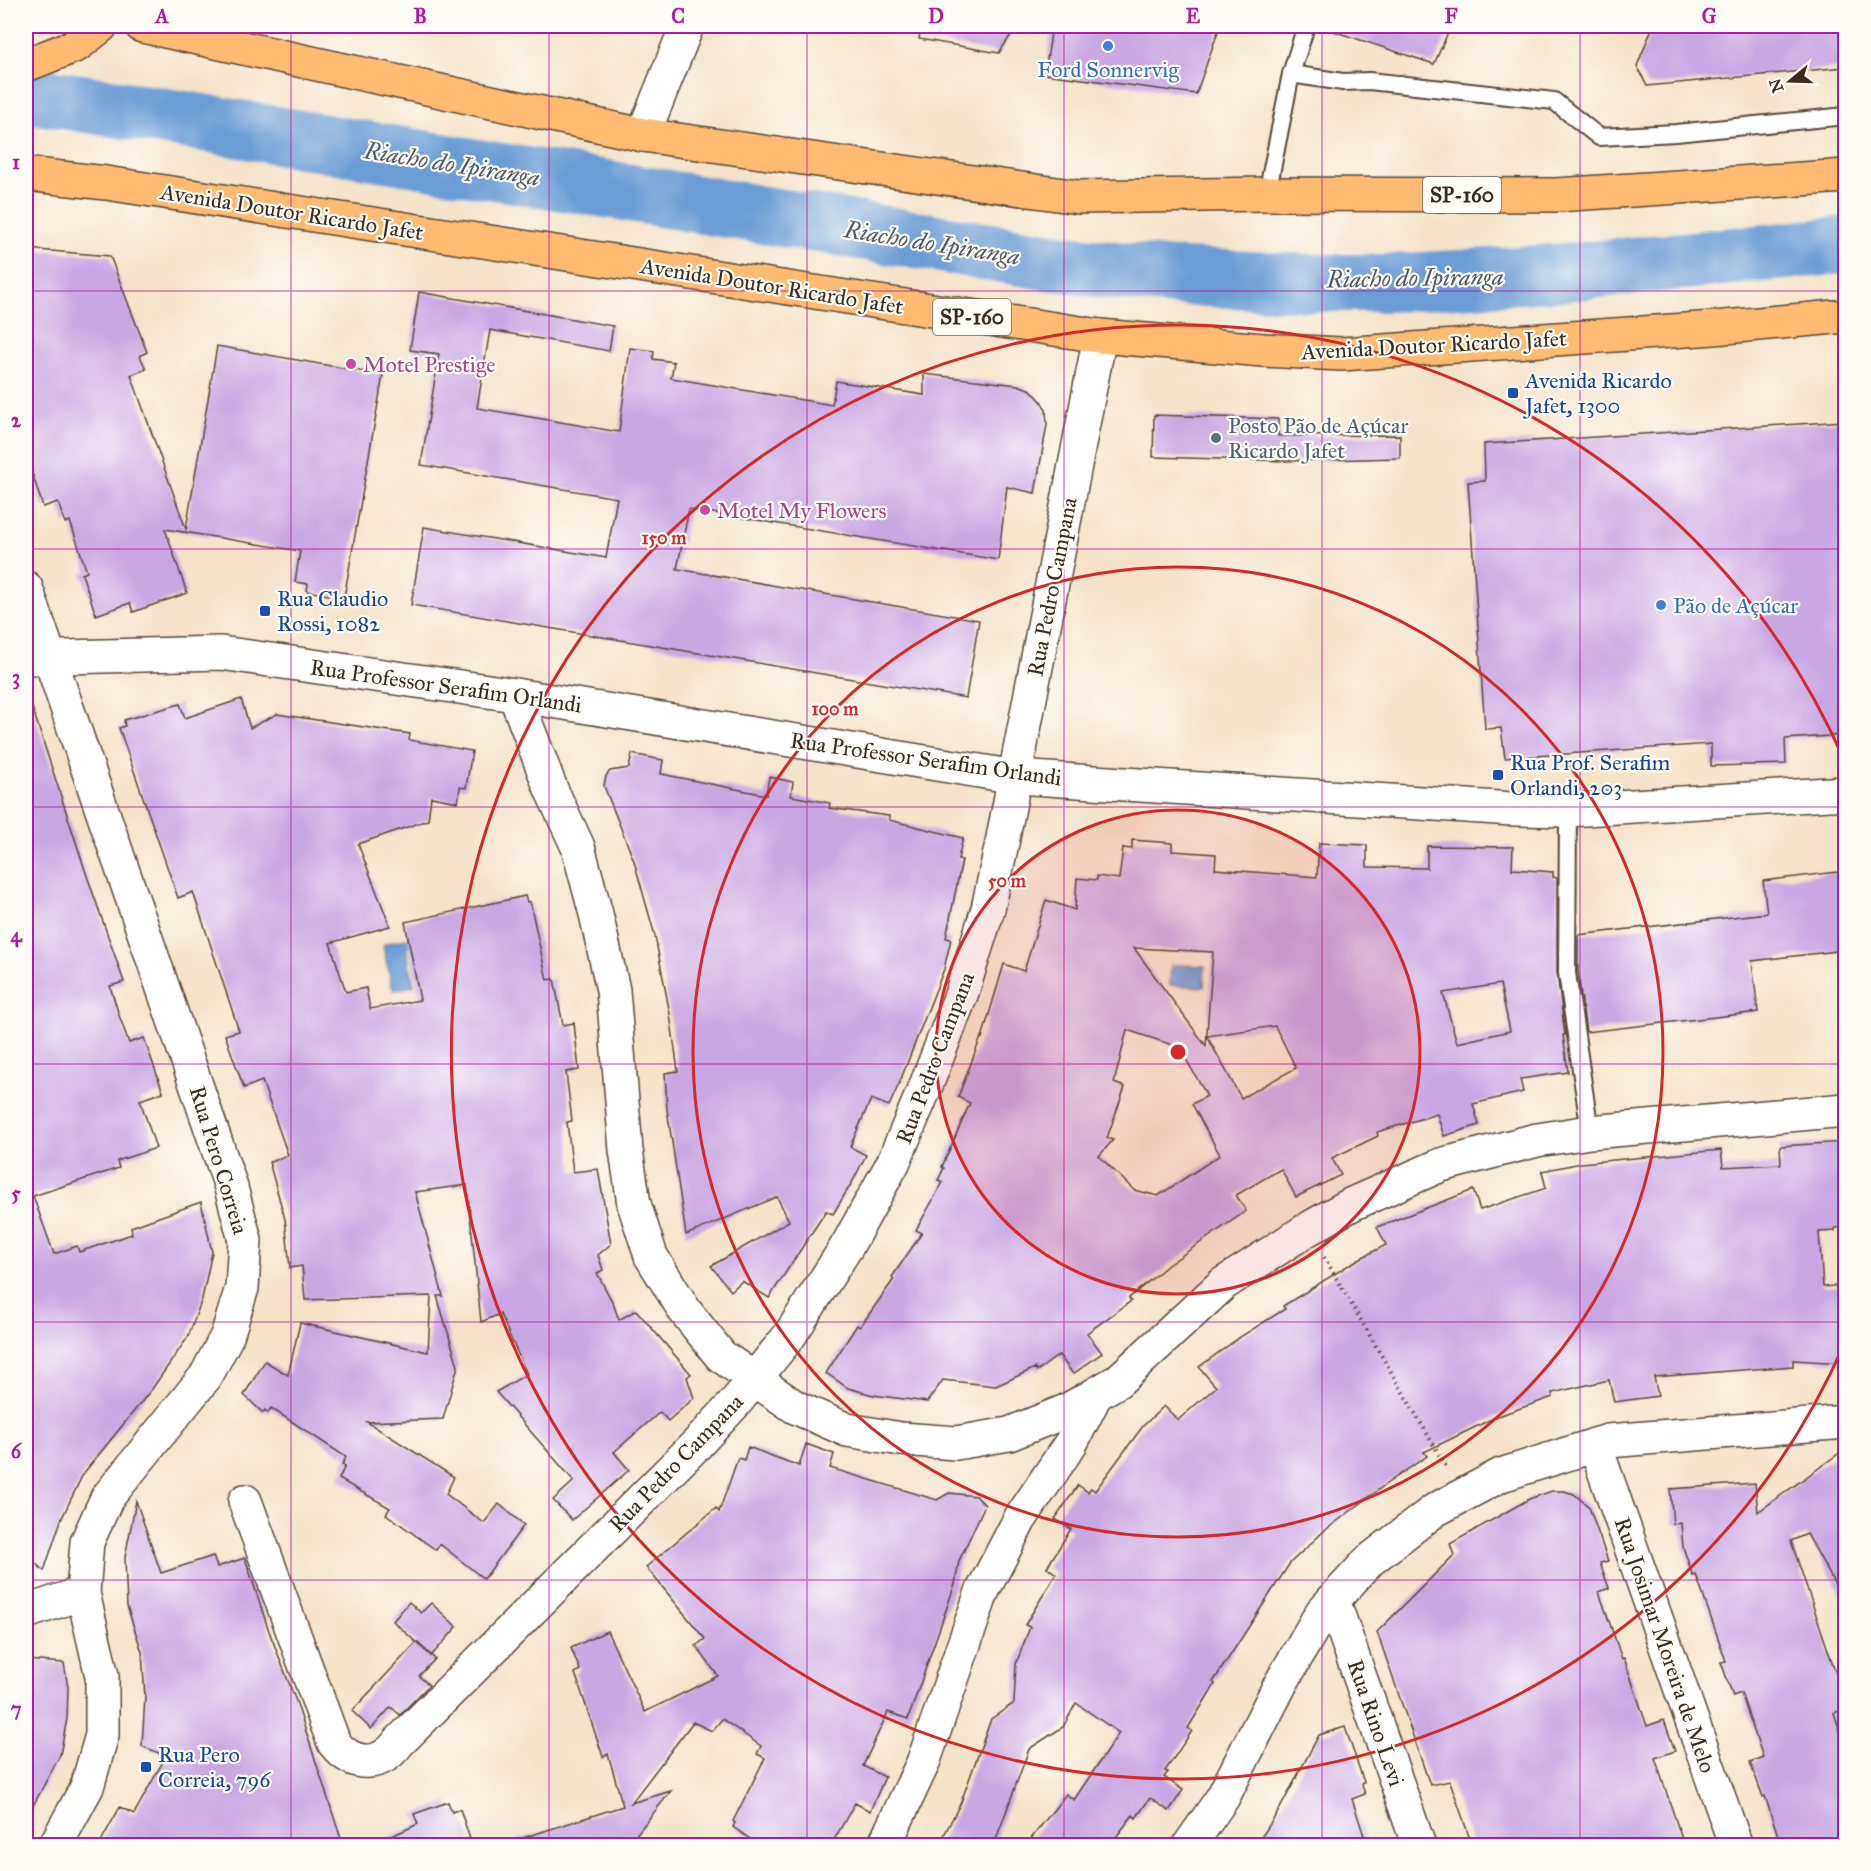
<svg xmlns="http://www.w3.org/2000/svg" width="1871" height="1871" font-family="'IM FELL Great Primer',serif">
  <style>
    .water { fill: #6b9cd5; stroke: #53637a; stroke-width: 1.5 }
    .lines { fill: none; stroke-linecap: round; stroke-linejoin: round }
    .river { stroke: #6b9cd5; stroke-width: 58 }
    .building { fill: #c9a7e3; fill-rule: evenodd }
    .service-casing { stroke: #574638; stroke-width: 20 }
    .minor-casing { stroke: #574638; stroke-width: 36 }
    .tertiary-casing { stroke: #574638; stroke-width: 36 }
    .primary-casing { stroke: #574638; stroke-width: 36 }
    .path { stroke: #574638; stroke-width: 4; stroke-dasharray: 1.5 4.5; stroke-linecap: butt }
    .service { stroke: #fff; stroke-width: 16 }
    .minor { stroke: #fff; stroke-width: 33 }
    .tertiary { stroke: #fff; stroke-width: 33 }
    .primary { stroke: #ffbb71; stroke-width: 33 }
    .grid { fill: none; stroke: #b5179e; stroke-width: 1.5; stroke-opacity: 0.55 }
    .ring { fill: none; stroke: #d62828; stroke-width: 3 }
    .shop-dot { fill: #3f7fe0; stroke: #fdfcf7; stroke-width: 2 }
    .hotel-dot { fill: #d1479c; stroke: #fdfcf7; stroke-width: 2 }
    .transit-dot { fill: #1a4fb4; stroke: #fdfcf7; stroke-width: 2 }
    .service-dot { fill: #5c6f8a; stroke: #fdfcf7; stroke-width: 2 }
    .labels { text-anchor: middle; dominant-baseline: central; stroke-width: 4.5; stroke-linejoin: round; paint-order: stroke }
    .shield { fill: #fdfcf7; stroke: #75695f; stroke-width: 1.5 }
    .shield-label { font-size: 21px; font-weight: bold; fill: #3b2a1e }
    .shop-label { font-size: 22px; fill: #366cbe; stroke: #fdfcf7 }
    .street-label { font-size: 22px; fill: #3b2a1e; stroke: #fdfcf7 }
    .hotel-label { font-size: 22px; fill: #b23c85; stroke: #fdfcf7; text-anchor: start }
    .transit-label { font-size: 22px; fill: #164399; stroke: #fdfcf7; text-anchor: start }
    .service-label { font-size: 22px; fill: #4e5e75; stroke: #fdfcf7; text-anchor: start }
    .water-label { font-size: 24px; font-style: italic; fill: #4e5867; stroke: #fdfcf7 }
    .centre { fill: #d62828; stroke: #fdfcf7; stroke-width: 3 }
    .ring-label { font-size: 18px; text-anchor: middle; font-weight: bold; fill: #d62828; stroke: #fdfcf7; stroke-width: 4.5; stroke-linejoin: round; paint-order: stroke }
    .neatline { fill: none; stroke: #b5179e; stroke-width: 2 }
    .grid-label { font-size: 20px; text-anchor: middle; font-weight: bold; fill: #b5179e }
  </style>
  <rect width="100%" height="100%" fill="#fdfcf7"/>
  <filter id="ink" filterUnits="userSpaceOnUse"><feTurbulence type="fractalNoise" baseFrequency=".0167" numOctaves="2"/><feDisplacementMap in="SourceGraphic" scale="12" xChannelSelector="R" yChannelSelector="G"/><feConvolveMatrix kernelMatrix="1 2 1 2 8 2 1 2 1" color-interpolation-filters="sRGB"/></filter>
  <filter id="wash" filterUnits="userSpaceOnUse"><feTurbulence type="fractalNoise" baseFrequency=".008" numOctaves="4" result="noise"/><feDisplacementMap in="SourceGraphic" scale="24" xChannelSelector="R" yChannelSelector="G"/><feGaussianBlur stdDeviation="1.35" result="paint"/><feColorMatrix in="noise" values="0 0 0 0 0 0 0 0 0 0 0 0 0 0 0 0 0 1.4 0 .05"/><feComposite in="paint" operator="in"/></filter>
  <g filter="url(#wash)">
    <rect width="100%" height="100%" fill="#f4e3c9"/>
    <g class="water">
      <polygon points="414,937 416,946 406,948 414,986 393,990 383,946 385,944"/>
      <polygon points="1171,965 1205,966 1204,987 1170,985"/>
    </g>
    <g class="lines">
      <polyline class="river" points="26,94 1051,262 1164,276 1313,283 1391,283 1569,272 1846,245"/>
    </g>
    <g id="blocks">
      <g class="building">
        <polygon points="921,26 1017,26 999,53 919,39"/>
        <polygon points="1052,26 1220,26 1196,94 1045,74"/>
        <polygon points="1333,26 1451,26 1434,64 1333,31"/>
        <polygon points="1653,26 1845,26 1845,67 1647,86 1637,66"/>
        <polygon points="26,249 110,256 147,352 140,356 146,369 131,375 186,529 217,346 383,375 344,598 307,591 308,584 295,582 300,551 165,529 187,593 133,612 130,603 96,615 82,574 87,572 70,521 65,523 58,502 43,507 26,454"/>
        <polygon points="419,292 613,326 609,351 490,330 477,408 619,432 630,348 654,351 653,359 674,362 671,378 832,405 836,381 924,395 924,374 1018,385 1031,390 1041,401 1046,410 1047,425 1035,493 1007,487 998,560 689,509 677,569 979,620 966,698 411,605 424,527 606,558 617,498 421,465 439,354 410,350"/>
        <polygon points="1154,415 1278,419 1278,436 1400,435 1400,458 1285,461 1153,457"/>
        <polygon points="1845,421 1845,735 1785,739 1786,764 1711,766 1711,744 1505,758 1501,728 1485,729 1468,482 1485,481 1484,444"/>
        <polygon points="241,699 250,728 277,714 410,734 409,740 472,751 466,788 460,787 458,802 431,797 428,820 358,844 390,926 330,943 346,992 366,988 370,1009 420,1000 405,922 525,896 527,902 530,902 547,980 554,979 563,1025 574,1023 579,1070 566,1072 572,1121 567,1122 573,1172 598,1169 611,1244 598,1255 603,1270 597,1273 613,1303 619,1320 636,1310 691,1374 687,1377 694,1398 668,1421 660,1412 614,1452 629,1470 572,1520 553,1500 574,1481 496,1392 527,1374 500,1314 481,1322 467,1185 415,1192 443,1296 437,1296 458,1366 443,1419 367,1422 454,1477 446,1494 484,1523 499,1504 524,1525 484,1579 440,1544 436,1550 386,1514 390,1508 339,1479 345,1466 342,1465 346,1457 271,1408 268,1413 265,1410 263,1413 244,1395 265,1361 288,1375 300,1323 428,1352 431,1296 305,1300 302,1266 290,1268 285,1219 269,1162 288,1155 262,1081 244,1088 225,1035 239,1031 193,892 178,898 119,728 125,726 124,720 180,704 185,718"/>
        <polygon points="31,704 86,873 124,982 110,986 119,1015 129,1043 144,1038 163,1092 140,1100 156,1148 117,1161 119,1168 33,1196 54,1254 77,1246 79,1252 132,1234 131,1227 201,1202 212,1252 202,1299 188,1337 152,1389 83,1474 61,1520 44,1571 26,1555 26,705"/>
        <polygon points="632,754 663,760 661,774 766,795 769,777 793,782 791,796 830,803 829,808 889,816 889,820 963,838 958,859 962,860 946,938 951,939 944,969 899,1084 889,1106 871,1099 850,1147 866,1155 853,1181 833,1214 826,1211 769,1298 742,1281 731,1291 711,1266 789,1221 777,1197 686,1235 667,1109 665,1073 678,1071 670,1014 655,936 634,861 604,786 606,776 610,771 629,768"/>
        <path d="M1132 840 1172 843V851L1216 854 1215 869 1317 877 1319 843 1367 845V867L1427 868V846L1513 847 1512 869 1553 872V877L1557 878V973L1565 1035H1563L1568 1072 1520 1079 1523 1092 1473 1104 1479 1125 1444 1136 1437 1114 1377 1132 1378 1136 1332 1158 1341 1175 1296 1197 1281 1169 1236 1195 1246 1211 1168 1265 1129 1298 1131 1301 1087 1333 1102 1353 1073 1374 1059 1355 1037 1371 1035 1368 996 1386 943 1380 927 1402 873 1395 848 1388 826 1373 857 1325 860 1327 894 1279 892 1277 922 1233 916 1230 943 1182 938 1180 944 1168 942 1167 970 1103 958 1097 981 1037 982 1038 1004 964 1024 971 1046 900 1075 910 1077 878 1097 880V876L1119 879 1123 848 1132 849ZM1134 948 1213 952 1206 1046ZM1500 984 1510 1031 1457 1043 1443 993ZM1275 1026 1296 1068 1241 1098 1207 1036ZM1127 1030 1179 1047 1207 1096 1192 1104 1220 1155 1158 1196 1134 1190 1099 1156 1113 1140 1107 1138 1125 1087 1114 1083Z"/>
        <polygon points="1845,871 1845,950 1752,961 1758,1012 1586,1032 1578,972 1578,935 1767,913 1763,881"/>
        <polygon points="1845,1142 1845,1227 1835,1228 1835,1231 1819,1232 1823,1287 1845,1285 1845,1363 1793,1360 1793,1366 1654,1377 1658,1396 1614,1402 1609,1380 1552,1393 1553,1397 1498,1416 1424,1452 1427,1456 1386,1484 1323,1532 1290,1563 1213,1682 1215,1684 1188,1728 1192,1731 1165,1771 1168,1772 1164,1777 1183,1790 1169,1811 1150,1798 1136,1818 1133,1815 1110,1845 1026,1845 1066,1794 1074,1800 1119,1733 1076,1703 1063,1727 1029,1749 994,1845 939,1845 961,1802 991,1719 1014,1703 1016,1664 1030,1627 1025,1625 1056,1574 1047,1567 1071,1529 1055,1519 1078,1485 1088,1492 1091,1488 1095,1491 1143,1426 1164,1406 1178,1420 1216,1387 1199,1367 1240,1337 1285,1309 1283,1306 1357,1260 1386,1245 1377,1227 1473,1190 1480,1210 1546,1188 1542,1171 1581,1163 1721,1150 1723,1167 1781,1164 1780,1146"/>
        <polygon points="806,1444 834,1454 830,1468 937,1500 949,1493 976,1496 985,1505 959,1561 955,1584 908,1719 888,1712 863,1766 885,1777 870,1811 855,1803 831,1845 759,1845 733,1827 735,1823 733,1821 765,1758 757,1754 761,1746 722,1719 712,1731 693,1722 631,1803 671,1791 628,1845 517,1845 516,1840 623,1806 608,1754 603,1757 575,1673 580,1670 571,1648 607,1631 645,1712 718,1676 696,1646 705,1639 646,1567 716,1508 719,1512 738,1458 744,1460 748,1447 799,1466"/>
        <polygon points="1845,1449 1845,1602 1807,1534 1791,1541 1845,1700 1845,1709 1834,1713 1845,1746 1845,1811 1838,1814 1845,1835 1845,1845 1781,1845 1765,1796 1763,1797 1750,1762 1763,1757 1741,1693 1733,1696 1721,1662 1726,1661 1696,1575 1693,1576 1683,1547 1681,1523 1673,1524 1670,1489 1755,1483 1758,1512"/>
        <polygon points="1552,1491 1564,1491 1574,1494 1589,1507 1608,1561 1600,1563 1609,1588 1599,1592 1622,1659 1624,1658 1647,1726 1664,1720 1675,1751 1655,1758 1684,1845 1472,1845 1450,1781 1430,1785 1377,1632 1454,1555 1450,1544 1529,1499"/>
        <polygon points="136,1501 161,1573 213,1556 217,1567 245,1558 269,1631 297,1704 343,1845 99,1845 120,1807 134,1814 166,1756 142,1746 145,1697 142,1652 127,1606 125,1557"/>
        <polygon points="409,1602 421,1613 431,1603 457,1627 431,1656 393,1621"/>
        <polygon points="417,1642 435,1659 419,1676 429,1685 400,1715 391,1707 371,1729 352,1711"/>
        <polygon points="26,1660 64,1663 68,1688 67,1719 60,1755 26,1819"/>
        <polygon points="1345,1727 1364,1782 1362,1784 1365,1794 1352,1799 1367,1845 1256,1845 1278,1812 1319,1735"/>
        <polygon points="448,1802 452,1812 460,1809 472,1845 372,1845 418,1824 414,1814"/>
      </g>
    </g>
  </g>
  <g filter="url(#ink)">
    <use href="#blocks" fill-opacity="0" stroke="#574638" stroke-width="1.5"/>
    <g class="lines">
      <g class="service-casing">
        <g id="service">
          <polyline points="1291,74 1306,26"/>
          <polyline points="1267,194 1291,74 1343,82 1369,81 1554,101 1599,137 1676,133 1846,116"/>
          <polyline points="1568,810 1567,973 1590,1132"/>
        </g>
      </g>
      <g class="minor-casing">
        <g id="minor">
          <polyline points="26,588 230,1184 245,1240 242,1288 227,1336 206,1376 107,1498 87,1542 83,1593 102,1676 102,1735 87,1787 55,1846"/>
          <polyline points="26,658 221,653 515,695 1016,777 1513,809 1568,810 1846,793"/>
          <polyline points="515,695 551,789 578,847 596,914 613,990 626,1150 634,1204 651,1256 685,1311 721,1356 795,1407 847,1430 901,1439 956,1443 1009,1434 1066,1411 1096,1394"/>
          <polyline points="1595,1445 1736,1846"/>
          <path d="M245 1501 334 1743C353 1767 380 1768 399 1742L697 1444 735 1403 790 1335 847 1246 893 1163 927 1083 961 995 988 909 1002 843 1100 336"/>
          <polyline points="1333,1600 1419,1846"/>
          <polyline points="26,1612 83,1593"/>
          <polyline points="884,1846 923,1763 982,1592 1020,1519 1071,1443 1096,1394 1118,1381 1223,1284 1308,1229 1352,1204 1441,1165 1537,1140 1590,1132 1846,1110"/>
          <polyline points="1189,1846 1223,1797 1281,1683 1322,1612 1370,1560 1435,1510 1501,1475 1608,1441 1846,1422"/>
        </g>
      </g>
      <g class="tertiary-casing">
        <polyline id="tertiary" points="643,135 687,26"/>
      </g>
      <g class="primary-casing">
        <g id="primary">
          <polyline points="142,26 643,135 1078,197 1267,194 1556,195 1846,176"/>
          <polyline points="26,65 77,45 101,26"/>
          <polyline points="26,174 106,183 1100,336 1263,350 1341,354 1714,328 1846,316"/>
        </g>
      </g>
      <polyline class="path" points="1324,1257 1447,1468"/>
      <use href="#service" class="service"/>
      <use href="#minor" class="minor"/>
      <use href="#tertiary" class="tertiary"/>
      <use href="#primary" class="primary"/>
    </g>
  </g>
  <path class="grid" d="M291 26V1846M549 26V1846M807 26V1846M1064 26V1846M1322 26V1846M1580 26V1846M26 291H1846M26 549H1846M26 807H1846M26 1064H1846M26 1322H1846M26 1580H1846"/>
  <circle cx="1178" cy="1052" r="242" fill="#d62828" fill-opacity=".12"/>
  <g class="ring">
    <circle cx="1178" cy="1052" r="242"/>
    <circle cx="1178" cy="1052" r="485"/>
    <path d="M1845 1342A727 727 0 1 1 1845 762"/>
  </g>
  <g class="shop-dot">
    <circle cx="1108" cy="46" r="6"/>
    <circle cx="1661" cy="605" r="6"/>
  </g>
  <g class="hotel-dot">
    <circle cx="351" cy="364" r="6"/>
    <circle cx="705" cy="510" r="6"/>
  </g>
  <g class="transit-dot">
    <rect x="1507" y="387" width="12" height="12" rx="3"/>
    <rect x="259" y="605" width="12" height="12" rx="3"/>
    <rect x="1492" y="769" width="12" height="12" rx="3"/>
    <rect x="140" y="1761" width="12" height="12" rx="3"/>
  </g>
  <circle class="service-dot" cx="1216" cy="438" r="6"/>
  <g class="labels">
    <g class="shield">
      <rect x="1423" y="177" width="78" height="36" rx="4.5"/>
      <rect x="933" y="299" width="78" height="36" rx="4.5"/>
    </g>
    <g class="shield-label">
      <text x="1462" y="195">SP-160</text>
      <text x="972" y="317">SP-160</text>
    </g>
    <g class="shop-label">
      <text x="1108" y="69">Ford Sonnervig</text>
      <text x="1673" y="605" text-anchor="start">Pão de Açúcar</text>
    </g>
    <g class="street-label">
      <text transform="translate(292 212) rotate(9)">Avenida Doutor Ricardo Jafet</text>
      <text transform="translate(772 286) rotate(9)">Avenida Doutor Ricardo Jafet</text>
      <text transform="translate(1434 345) rotate(-3)">Avenida Doutor Ricardo Jafet</text>
      <text transform="translate(1052 587) rotate(-79)">Rua Pedro Campana</text>
      <text transform="translate(446 686) rotate(8)">Rua Professor Serafim Orlandi</text>
      <text transform="translate(926 759) rotate(8)">Rua Professor Serafim Orlandi</text>
      <text transform="translate(935 1058) rotate(-69)">Rua Pedro Campana</text>
      <text transform="translate(219 1160) rotate(73)">Rua Pero Correia</text>
      <text transform="translate(676 1463) rotate(-46)">Rua Pedro Campana</text>
      <text transform="translate(1665 1645) rotate(71)">Rua Josimar Moreira de Melo</text>
      <text transform="translate(1376 1723) rotate(71)">Rua Rino Levi</text>
    </g>
    <g class="hotel-label">
      <text x="363" y="364">Motel Prestige</text>
      <text x="717" y="510">Motel My Flowers</text>
    </g>
    <g class="transit-label">
      <text x="1525" y="380">Avenida Ricardo<tspan x="1525" dy="25">Jafet, 1300</tspan></text>
      <text x="277" y="598">Rua Claudio<tspan x="277" dy="25">Rossi, 1082</tspan></text>
      <text x="1510" y="762">Rua Prof. Serafim<tspan x="1510" dy="25">Orlandi, 203</tspan></text>
      <text x="158" y="1754">Rua Pero<tspan x="158" dy="25">Correia, 796</tspan></text>
    </g>
    <g class="service-label">
      <text x="1228" y="425">Posto Pão de Açúcar<tspan x="1228" dy="25">Ricardo Jafet</tspan></text>
    </g>
    <g class="water-label">
      <text transform="translate(452 164) rotate(9)">Riacho do Ipiranga</text>
      <text transform="translate(932 243) rotate(9)">Riacho do Ipiranga</text>
      <text transform="translate(1415 278) rotate(-1)">Riacho do Ipiranga</text>
    </g>
  </g>
  <circle cx="1178" cy="1052" r="9" class="centre"/>
  <g class="ring-label">
    <text x="664" y="544">150 m</text>
    <text x="835" y="715">100 m</text>
    <text x="1007" y="887">50 m</text>
  </g>
  <rect width="1871" height="1871" fill="none" stroke="#fdfcf7" stroke-width="66"/>
  <g transform="translate(1790 81) rotate(251)" stroke="#fdfcf7" stroke-width="4.5" paint-order="stroke">
  <path d="M0-4.5L10 22L0 15L-10 22Z" fill="#3b2a1e"/>
  <text y="-9" font-size="16" font-weight="bold" text-anchor="middle" fill="#3b2a1e">N</text>
  </g>
  <rect x="33" y="33" width="1805" height="1805" class="neatline"/>
  <g class="grid-label">
    <text x="162" y="23">A</text>
    <text x="420" y="23">B</text>
    <text x="678" y="23">C</text>
    <text x="936" y="23">D</text>
    <text x="1193" y="23">E</text>
    <text x="1451" y="23">F</text>
    <text x="1709" y="23">G</text>
    <text x="16" y="169">1</text>
    <text x="16" y="427">2</text>
    <text x="16" y="684">3</text>
    <text x="16" y="942">4</text>
    <text x="16" y="1200">5</text>
    <text x="16" y="1458">6</text>
    <text x="16" y="1716">7</text>
  </g>
</svg>
